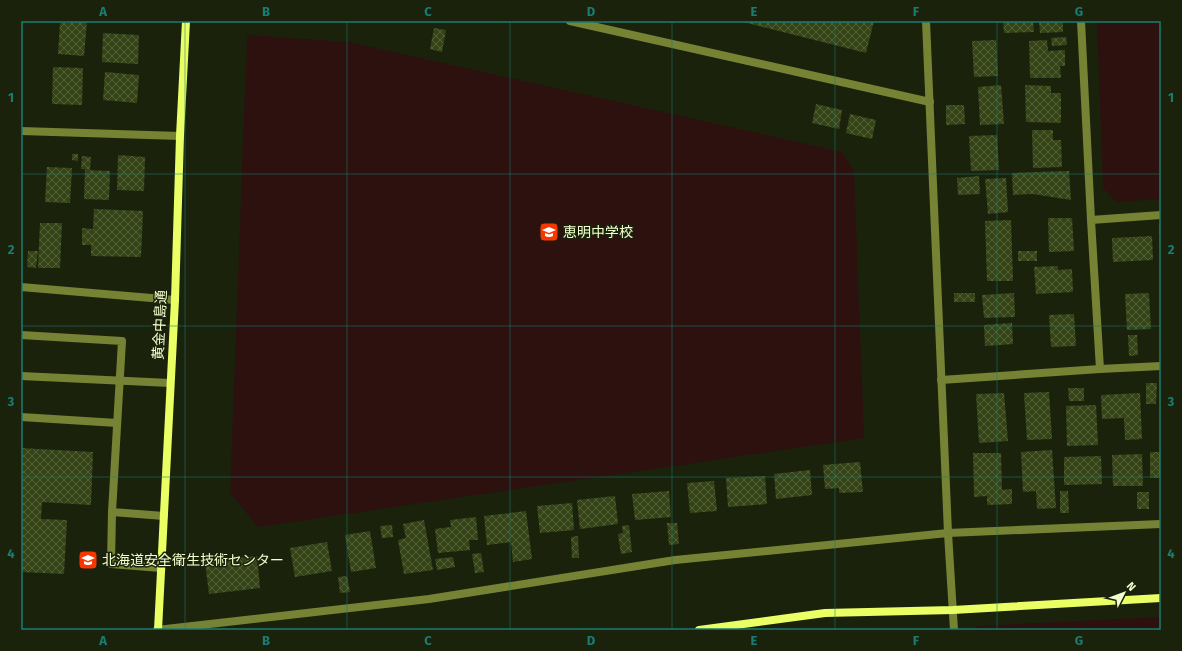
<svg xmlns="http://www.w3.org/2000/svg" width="1182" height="651" font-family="'Fira Sans','Noto Sans JP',sans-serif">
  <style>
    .green { fill: #2c110f }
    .building { fill: url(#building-cross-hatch) }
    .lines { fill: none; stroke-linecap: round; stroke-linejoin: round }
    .lane { stroke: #778334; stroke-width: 8 }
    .street { stroke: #778334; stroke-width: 8 }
    .secondary { stroke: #e9ff64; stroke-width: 8 }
    .grid { fill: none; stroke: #1a7d73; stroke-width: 1; stroke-opacity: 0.55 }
    .labels { text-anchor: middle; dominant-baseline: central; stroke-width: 3; stroke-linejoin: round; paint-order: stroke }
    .poi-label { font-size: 14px; fill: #f3ffcd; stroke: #1b220c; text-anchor: start }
    .street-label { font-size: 14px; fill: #f3ffcd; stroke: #1b220c }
    .neatline { fill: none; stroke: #1a7d73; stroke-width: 1.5 }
    .grid-label { font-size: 13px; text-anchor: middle; font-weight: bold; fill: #1a7d73 }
  </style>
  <defs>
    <pattern id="building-cross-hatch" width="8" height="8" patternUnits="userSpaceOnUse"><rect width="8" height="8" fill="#354417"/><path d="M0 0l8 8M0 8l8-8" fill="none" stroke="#536038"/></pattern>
  </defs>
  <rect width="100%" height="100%" fill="#1b220c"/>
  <g class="green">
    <polygon points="1097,21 1161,21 1161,199 1116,202 1103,188"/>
    <polygon points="247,35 349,42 842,152 854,171 864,438 258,527 230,493"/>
    <polygon points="1161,617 1161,630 976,630 976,626"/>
  </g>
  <g class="building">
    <polygon points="69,21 87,21 84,56 58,54 60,23 69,23"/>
    <polygon points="739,21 874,21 866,53"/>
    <polygon points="1003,21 1033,21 1034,32 1004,33"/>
    <polygon points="1039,21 1063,21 1063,32 1040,33"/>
    <polygon points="434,28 446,30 442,52 430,49"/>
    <polygon points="103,33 139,35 138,64 102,62"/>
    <polygon points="1066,37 1067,45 1052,46 1051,38"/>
    <polygon points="996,40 998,76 974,77 972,41"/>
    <polygon points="1047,40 1048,51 1065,50 1065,66 1060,66 1061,78 1030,78 1029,41"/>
    <polygon points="53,67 83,68 82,105 52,104"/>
    <polygon points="105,72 139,75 137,103 103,100"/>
    <polygon points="1001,85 1004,124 980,125 978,87"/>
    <polygon points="1025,85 1051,86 1051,93 1061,93 1061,123 1026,122"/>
    <polygon points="816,104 842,110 839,129 812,123"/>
    <polygon points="946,105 964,105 965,124 946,125"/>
    <polygon points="850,114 876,120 872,139 846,133"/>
    <polygon points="1032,130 1053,130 1053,140 1061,140 1062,167 1033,168"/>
    <polygon points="997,135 999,170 971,171 969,136"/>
    <polygon points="72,154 78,154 78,161 72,160"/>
    <polygon points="118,155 145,157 144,191 117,190"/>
    <polygon points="82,156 91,157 90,170 81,169"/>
    <polygon points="47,167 72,168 70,203 45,202"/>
    <polygon points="85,170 110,171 109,200 84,199"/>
    <polygon points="1069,171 1071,200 1033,194 1013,195 1012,173"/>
    <polygon points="979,176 980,194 958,195 957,178"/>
    <polygon points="1006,178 1008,212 988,214 985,179"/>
    <polygon points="94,209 143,211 141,257 91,256 91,245 82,245 82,228 93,229"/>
    <polygon points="1048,218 1072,218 1074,251 1049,252"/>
    <polygon points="1011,220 1013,281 987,281 985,221"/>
    <polygon points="40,223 62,223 60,268 38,268"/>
    <polygon points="1159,224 1161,224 1161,252 1160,252"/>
    <polygon points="1152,236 1153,260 1113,262 1112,238"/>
    <polygon points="28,251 38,251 36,268 27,267"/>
    <rect x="1018" y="251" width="19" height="10"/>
    <polygon points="1058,266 1058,270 1072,269 1073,292 1036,294 1034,267"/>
    <rect x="954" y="293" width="21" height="9"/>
    <polygon points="1014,293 1015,317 984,318 982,295"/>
    <polygon points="1149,293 1151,329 1127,330 1125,294"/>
    <polygon points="1074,314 1076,346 1051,347 1049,315"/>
    <polygon points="1012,323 1013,344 985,346 984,325"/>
    <polygon points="1128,335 1137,335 1138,355 1129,356"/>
    <polygon points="1146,383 1157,383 1156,404 1146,404"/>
    <polygon points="1068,388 1084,388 1084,401 1069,401"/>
    <polygon points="1049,392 1052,439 1027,440 1024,393"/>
    <polygon points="1004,393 1008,441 979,443 976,394"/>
    <polygon points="1140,393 1142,439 1125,440 1124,418 1102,419 1101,395"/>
    <polygon points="1096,405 1098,445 1067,446 1066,406"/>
    <polygon points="21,448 93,452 91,505 42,502 41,519 67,520 64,574 21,572"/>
    <polygon points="1052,450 1056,508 1037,509 1036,491 1023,492 1021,452"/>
    <rect x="1150" y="452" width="11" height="26"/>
    <polygon points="973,453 1001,453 1002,490 1012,489 1012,504 987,505 987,496 974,497"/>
    <polygon points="1142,454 1143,486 1113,486 1112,455"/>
    <polygon points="1101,456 1102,484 1064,485 1064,457"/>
    <polygon points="860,462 863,492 839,493 839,488 825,489 823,465"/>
    <polygon points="810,470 812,495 776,499 774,474"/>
    <polygon points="765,476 767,504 728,507 726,478"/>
    <polygon points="714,481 717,511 690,513 687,483"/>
    <polygon points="669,491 671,517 635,520 632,494"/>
    <polygon points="1060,491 1068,491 1069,513 1060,513"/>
    <rect x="1137" y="492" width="12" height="17"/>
    <polygon points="615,496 618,524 580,529 577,500"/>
    <polygon points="572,503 574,530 540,533 537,506"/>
    <polygon points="526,511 532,559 513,562 511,542 487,545 484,516"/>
    <polygon points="476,517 478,540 469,540 470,550 438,553 435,529 451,527 450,520"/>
    <polygon points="424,520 433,570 404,574 398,540 406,538 403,524"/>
    <polygon points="667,523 677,523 679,544 669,545"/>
    <polygon points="392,525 393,537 382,538 380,526"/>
    <polygon points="629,525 632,552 621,554 618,534 623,533 622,526"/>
    <polygon points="370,531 376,568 351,572 345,535"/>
    <polygon points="578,536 579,558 572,558 571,537"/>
    <polygon points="327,542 332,571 295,577 290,548"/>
    <polygon points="481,553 484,572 475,573 472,554"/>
    <polygon points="257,556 260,588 209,594 205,562"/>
    <polygon points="453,557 455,567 437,570 435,559"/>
    <polygon points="347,576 350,592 340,593 338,577"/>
  </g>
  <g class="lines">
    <g class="lane">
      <polyline points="570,21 930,102"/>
      <polyline points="21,335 122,341 112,512 164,516"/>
      <polyline points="21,376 170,383"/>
      <polyline points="21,417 117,423"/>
      <polyline points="112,512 111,564 161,568"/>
    </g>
    <g class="street">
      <polyline points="926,21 948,533 954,630"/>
      <polyline points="1081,21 1091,220 1100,369"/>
      <polyline points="21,131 180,136"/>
      <polyline points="1091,220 1161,215"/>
      <polyline points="21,287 175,300"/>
      <polyline points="941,380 1100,369 1161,366"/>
      <polyline points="157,630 429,599 675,560 948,533 1161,524"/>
    </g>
    <g class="secondary">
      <polyline points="158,630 175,300 180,136 186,21"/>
      <polyline points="699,630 825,613 953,610 1161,598"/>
    </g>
  </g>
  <path class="grid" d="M185 21V630M347 21V630M510 21V630M672 21V630M835 21V630M997 21V630M21 174H1161M21 326H1161M21 477H1161"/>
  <defs>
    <g id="school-square" transform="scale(1)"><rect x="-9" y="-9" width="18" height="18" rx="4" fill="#f83600" stroke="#1b220c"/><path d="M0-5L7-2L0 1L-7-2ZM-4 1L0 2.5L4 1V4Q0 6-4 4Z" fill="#fff"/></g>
  </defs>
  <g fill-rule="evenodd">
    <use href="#school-square" x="549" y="232"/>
    <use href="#school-square" x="88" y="560"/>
  </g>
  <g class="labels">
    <g class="poi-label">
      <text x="563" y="232">恵明中学校</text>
      <text x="102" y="560">北海道安全衛生技術センター</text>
    </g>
    <g class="street-label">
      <text transform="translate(160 325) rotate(-87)">黄金中島通</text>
    </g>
  </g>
  <rect width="1182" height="651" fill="none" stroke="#1b220c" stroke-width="44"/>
  <g transform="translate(1124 593) rotate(48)" stroke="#1b220c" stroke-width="3" paint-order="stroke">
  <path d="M0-3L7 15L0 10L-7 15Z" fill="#f3ffcd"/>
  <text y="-6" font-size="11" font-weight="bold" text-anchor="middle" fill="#f3ffcd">N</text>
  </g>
  <rect x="22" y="22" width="1138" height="607" class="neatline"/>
  <g class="grid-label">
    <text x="103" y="16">A</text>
    <text x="266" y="16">B</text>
    <text x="428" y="16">C</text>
    <text x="591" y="16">D</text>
    <text x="754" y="16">E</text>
    <text x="916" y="16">F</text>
    <text x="1079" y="16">G</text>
    <text x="11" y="102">1</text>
    <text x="1171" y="102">1</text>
    <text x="11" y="254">2</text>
    <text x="1171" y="254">2</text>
    <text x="11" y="406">3</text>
    <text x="1171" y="406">3</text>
    <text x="11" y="558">4</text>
    <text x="1171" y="558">4</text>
    <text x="103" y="645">A</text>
    <text x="266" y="645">B</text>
    <text x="428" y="645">C</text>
    <text x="591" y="645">D</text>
    <text x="754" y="645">E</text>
    <text x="916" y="645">F</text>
    <text x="1079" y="645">G</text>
  </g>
</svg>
